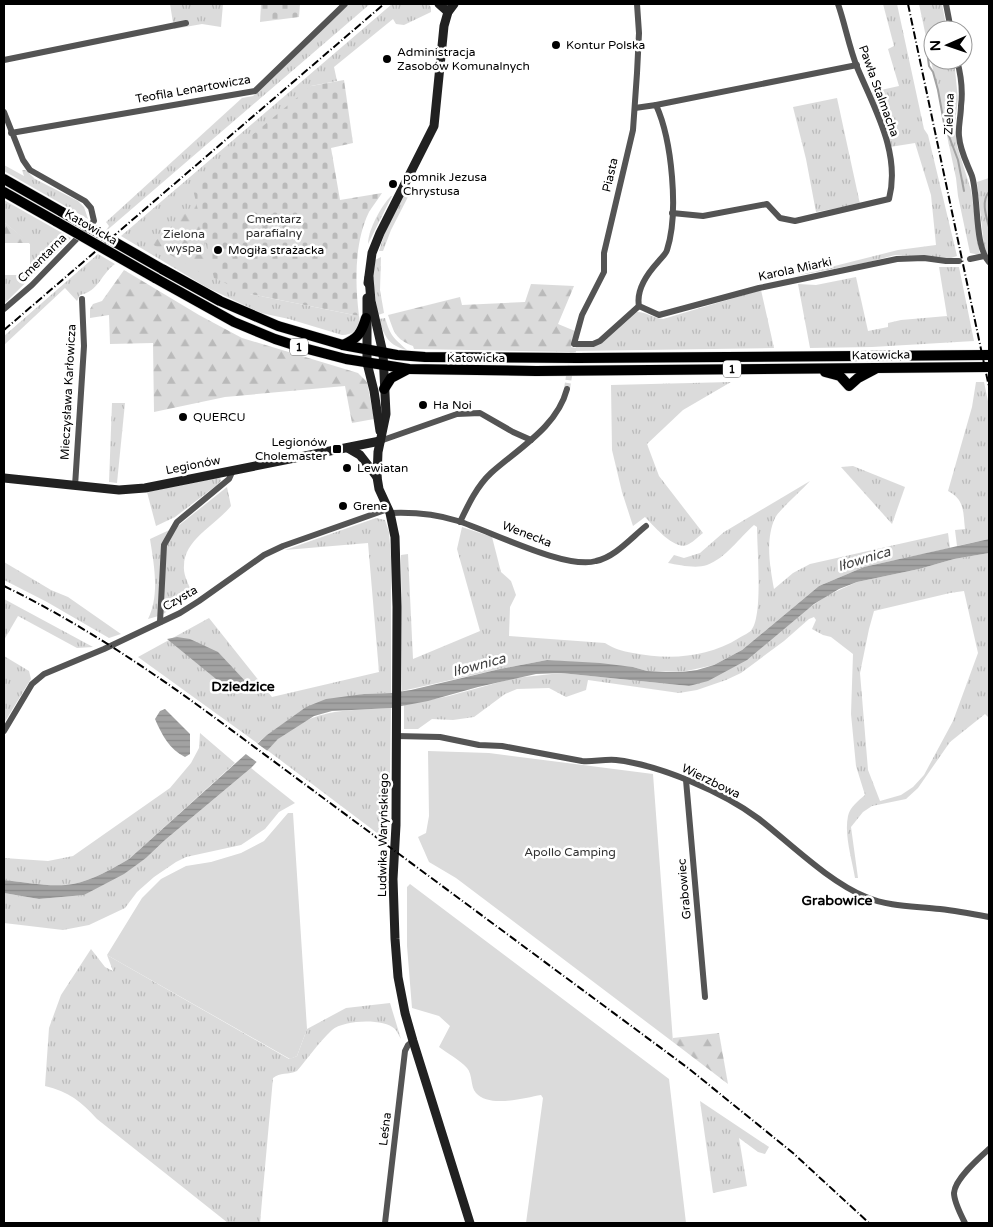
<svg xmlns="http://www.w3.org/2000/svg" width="993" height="1227" font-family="'Varela Round',sans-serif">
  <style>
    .grass { fill: url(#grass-tufts); fill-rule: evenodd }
    .forest { fill: url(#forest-firs) }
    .cemetery { fill: url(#cemetery-stones) }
    .garden { fill: #dbdbdb }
    .water { fill: url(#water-rules) }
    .pier { fill: #fff }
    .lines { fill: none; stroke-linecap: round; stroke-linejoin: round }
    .stream { stroke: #a2a2a2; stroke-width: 2 }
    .street-tunnel { stroke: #d9d9d9; stroke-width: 6; stroke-dasharray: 6 3; stroke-linecap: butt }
    .primary-casing { stroke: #dbdbdb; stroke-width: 11 }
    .street { stroke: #545454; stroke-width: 6 }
    .secondary { stroke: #212121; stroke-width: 9 }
    .primary { stroke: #000; stroke-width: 10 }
    .rail { stroke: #000; stroke-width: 2; stroke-dasharray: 8 2.5 1 2.5; stroke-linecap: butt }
    .primary-bridge-casing { stroke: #dbdbdb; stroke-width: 11; stroke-linecap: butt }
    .primary-bridge { stroke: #000; stroke-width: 10 }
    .poi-dot { fill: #000; stroke: #fff; stroke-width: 2 }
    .labels { text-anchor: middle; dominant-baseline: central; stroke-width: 5; stroke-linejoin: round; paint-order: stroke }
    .shield { fill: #fff; stroke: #4c4c4c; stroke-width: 1 }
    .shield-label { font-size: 11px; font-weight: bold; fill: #000 }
    .poi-label { font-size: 12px; fill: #000; stroke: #fff; text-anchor: start }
    .street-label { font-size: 12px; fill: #000; stroke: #fff }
    .park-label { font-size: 12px; fill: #323232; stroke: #fff }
    .water-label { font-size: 14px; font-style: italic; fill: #434343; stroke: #fff }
    .neighbourhood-label { font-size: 14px; font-weight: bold; fill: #000; stroke: #fff }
  </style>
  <defs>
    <pattern id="grass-tufts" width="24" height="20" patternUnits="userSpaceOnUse" patternTransform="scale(1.25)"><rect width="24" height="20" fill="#dbdbdb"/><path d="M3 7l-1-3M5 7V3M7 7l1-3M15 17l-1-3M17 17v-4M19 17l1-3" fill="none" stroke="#bababa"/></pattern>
    <pattern id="forest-firs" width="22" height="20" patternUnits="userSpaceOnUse" patternTransform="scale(1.25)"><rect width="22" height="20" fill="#dbdbdb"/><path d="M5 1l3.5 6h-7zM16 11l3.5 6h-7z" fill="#bababa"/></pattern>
    <pattern id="cemetery-stones" width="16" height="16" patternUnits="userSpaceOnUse" patternTransform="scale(1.25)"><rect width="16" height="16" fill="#dbdbdb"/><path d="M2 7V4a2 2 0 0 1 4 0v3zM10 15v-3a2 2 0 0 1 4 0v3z" fill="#bababa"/></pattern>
    <pattern id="water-rules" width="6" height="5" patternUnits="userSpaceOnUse" patternTransform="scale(1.25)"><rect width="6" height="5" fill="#a2a2a2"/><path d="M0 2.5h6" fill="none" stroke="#8a8a8a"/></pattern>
  </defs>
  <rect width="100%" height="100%" fill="#fff"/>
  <g class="grass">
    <polygon points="170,4 223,4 221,27 202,24 174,29"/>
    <polygon points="349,4 370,4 105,232 109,226 106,222 242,98 253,96"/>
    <path d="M392 4H428L431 7V12L404 25 396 24 393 19 334 67 337 81 311 86 250 294 359 316C361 328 354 335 342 335L289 319 261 313 206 287 121 236Z"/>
    <polygon points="883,4 897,4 924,129 928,135 957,256 948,259 925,256 895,255 869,262 795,276 898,250 936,245 931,195 915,143 890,147 872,92 899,86 888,49 894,46"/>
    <polygon points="919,4 942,4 947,30 933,30 933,60 954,60 958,99 955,123 957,146 971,190 980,255 970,253 958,196 956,178"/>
    <polygon points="837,98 860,204 816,212 806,159 793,107"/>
    <polygon points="4,165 24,176 22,170 26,170 35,179 78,201 84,207 88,219 4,171"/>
    <polygon points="989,178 989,259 984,246 977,182"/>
    <polygon points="410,193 391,230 383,251 379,251 385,232 404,195"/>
    <path d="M391 196H392L368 244C368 230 381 206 391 196Z"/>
    <polygon points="4,200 71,238 4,304 4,275 30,275 30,244 4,222"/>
    <path d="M98 254 115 264C100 275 99 291 80 295L77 301 65 288 4 345V336Z"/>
    <polygon points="381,257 380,290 384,313 378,315 373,281 375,260"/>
    <polygon points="939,267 959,267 974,341 872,347 810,348 798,284 816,285 856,277 868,331 888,327 888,323 901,320 947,316"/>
    <path d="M761 290 774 348 575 351 576 346H594L601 344 637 312C647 312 653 318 663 319Z"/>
    <path d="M385 318C391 337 393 337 407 350 389 346 384 336 379 319Z"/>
    <path d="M731 382 683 410 647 444 659 476 703 533C698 537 692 543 687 545 674 550 654 526 645 517L633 526 622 492 612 450 611 385Z"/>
    <path d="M976 382H984L989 406V539L957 546 955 530 965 529C963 512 965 500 948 491L972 407Z"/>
    <polygon points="112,403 125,403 117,483 109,482"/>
    <polygon points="853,466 905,487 892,524 841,467"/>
    <polygon points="220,477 221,481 217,485 175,517 156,526 147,492"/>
    <path d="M810 481C803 489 779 510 775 518 765 540 770 567 774 589L793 573 810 564 948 533 950 548 864 567 819 586 742 650 714 665 682 672 647 671 633 667 547 660 500 669 402 691 401 555 408 554 413 659 480 631 457 549 462 527 492 537 501 572 511 581 516 595 510 607 509 636 605 643C614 649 622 651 633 653 669 660 707 658 739 638 743 635 750 633 752 629 763 614 757 547 757 527L754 525C739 538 726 558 707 565 696 569 679 565 668 563L674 555 684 558 700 553 724 532Z"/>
    <path d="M227 487 231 506C216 525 184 539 184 566 183 575 189 585 192 593L162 615 148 619C160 594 154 565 150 539L178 526Z"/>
    <polygon points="376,518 385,520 389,532 391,557 391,693 364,694 306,707 257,743 138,657 209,618 272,697 379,672 368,543 285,550"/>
    <path d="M989 553V718L985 714 950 742 918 788 906 799 872 806 863 812 851 827 858 878H855C852 859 844 835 848 816 850 807 858 801 865 795L856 766 851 714 853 654 831 637 823 635 812 629 816 620 814 617 809 619 784 641 741 673 726 680 697 690 679 693 588 680 586 690 566 697 549 688 517 689 505 694 474 717 453 720 432 719 418 729H404V705L449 696 515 678 561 673 689 686 797 616 828 595 857 582 919 569 954 559ZM964 591 978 653 953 721 924 775 913 787 901 795 880 801 868 770 860 673 869 629 874 611 950 593Z"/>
    <polygon points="4,562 51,590 68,597 121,634 109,638 47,602 4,580"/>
    <polygon points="4,599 93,647 77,648 18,616 4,640"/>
    <polygon points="4,656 29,671 31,679 4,723"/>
    <path d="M391 708 389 842 267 750C307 708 337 711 391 708Z"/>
    <path d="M200 733 235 763 129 859C112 869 93 880 73 884 51 888 25 882 4 880V858L48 861 73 856 170 788 191 763 199 748Z"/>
    <polygon points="251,768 295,803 279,812 265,829 241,845 186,857 176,862 154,877 137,892 125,908 89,925 63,930 4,923 4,893 39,899 84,895 146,858 165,840"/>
    <path d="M91 949 105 967 113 971 107 955 289 1059 297 1056 307 1029 346 1008 390 1003 401 1039C399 1036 397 1031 395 1029 383 1018 344 1020 332 1030 319 1042 308 1058 297 1071 288 1075 280 1072 273 1078L260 1223H228L97 1119C82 1102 68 1091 45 1086L49 1028 61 995Z"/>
    <polygon points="700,1101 769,1147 765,1154 758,1152 739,1138 747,1186 713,1193"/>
  </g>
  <g class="forest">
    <polygon points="200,199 208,277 152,244"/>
    <polygon points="4,222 30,243 4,243"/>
    <polygon points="124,270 199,315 242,338 358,373 367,382 374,419 352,423 345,386 225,397 154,412 153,343 110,344 109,315 90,318 90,309 93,304 102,301"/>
    <path d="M531 284 574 286 558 324 575 331 570 352 414 349 413 346C395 339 394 332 388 315L460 297 462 305 525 302Z"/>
    <polygon points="719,1033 728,1084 673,1042 673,1038"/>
  </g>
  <g class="cemetery">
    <polygon points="261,4 300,4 299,17 260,22"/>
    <path d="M344 80 353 143 331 148 340 200 382 193C378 199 373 206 369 212 354 243 355 283 359 316L250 294 214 278 192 185 311 86Z"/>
  </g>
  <g class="garden">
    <polygon points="428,751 489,753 653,774 673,1042 456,878 429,862 418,837 426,833 429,816"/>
    <polygon points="288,813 293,813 307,1029 297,1056 290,1059 107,955 142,898 161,879 186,866 211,862 241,853 264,841"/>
    <path d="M410 884 669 1079 686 1223H526L543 1098 541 1095C524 1098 489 1108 476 1093 470 1086 473 1075 467 1068 460 1060 447 1053 439 1047L450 1026 439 1016 412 1008 407 946V887Z"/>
  </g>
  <g class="water">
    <path d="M989 539V553L954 559 919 569 857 582 839 589 814 604 747 660 708 681 689 686 561 673 536 674 478 687 428 701 391 708 332 711 314 716 278 739 251 768 165 840 146 858 124 874 84 895 39 899 4 893V880C24 882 53 888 73 884 93 880 112 869 129 859L267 735 306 707 326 699 364 694 391 693 411 690 500 669 547 660 600 663 633 667 647 671 666 672H682L697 670 714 665 742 650 819 586 864 567Z"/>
    <polygon points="177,637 190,639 218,652 247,683 232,692 167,639"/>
    <path d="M165 709 190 734V754L185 757C169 749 162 735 155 719L160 711Z"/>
  </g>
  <polygon class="pier" points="255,742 269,752 258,763 243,752"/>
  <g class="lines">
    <g class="stream">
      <polyline points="926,43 929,66 933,72 938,90 944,123 958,160 964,191"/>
      <path d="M989 192C981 201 986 216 989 227"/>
    </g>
    <polyline class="street-tunnel" points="567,389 574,344"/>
    <g class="primary-casing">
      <g id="primary">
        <polyline points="4,179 62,212"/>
        <polyline points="4,192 57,222"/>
        <polyline points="162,269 220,301 278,326 343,345 397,355 425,357 578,358 989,355"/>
        <polyline points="155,278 234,322 275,339 300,347 346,359 409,369 536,371 989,367"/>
        <path d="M343 345C358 338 361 334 366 318"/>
        <polyline points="825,372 840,376 849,386 858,378 875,369"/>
        <polyline points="384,389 391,378 408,369"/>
      </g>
    </g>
    <g class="street">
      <polyline points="637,4 639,33 637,73 633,130 604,253 604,272 582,315 574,344 593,344 600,341 639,306"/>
      <polyline points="946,4 951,30"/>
      <polyline points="4,60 186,23"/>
      <path d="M957 60C961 75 963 91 961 106 961 116 958 126 959 136 960 151 967 163 972 176 979 199 974 245 989 262"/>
      <polyline points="656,105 857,65"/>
      <path d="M635 108 656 105C672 140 679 213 667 250 666 254 661 258 658 262 647 274 636 290 639 306L659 315 759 288 897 259 924 258 946 261H959"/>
      <polyline points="4,112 23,160 30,170 85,201 91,208 94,221 32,285 4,309"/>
      <polyline points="11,133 255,91 345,4"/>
      <path d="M672 213 703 216 767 204 780 218 795 221 889 199C901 153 874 108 857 67 849 47 845 24 838 4"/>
      <polyline points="970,259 984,256"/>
      <polyline points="380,441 457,414 480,413 513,432 531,440"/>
      <polyline points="75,486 84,346 82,299"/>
      <path d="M390 513C413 512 436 514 458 521 490 531 566 570 596 561 615 557 631 538 646 526"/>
      <path d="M460 522C468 505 477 486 491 473 519 448 557 427 567 389"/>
      <polyline points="160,622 164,545 177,522 229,479 233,470"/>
      <polyline points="4,731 32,684 44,674 104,649 180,613 199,601 264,555 283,546 388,509"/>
      <path d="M396 736 440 737 479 745 502 746 582 761C593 762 604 759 616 760 660 765 723 792 759 819 791 844 829 882 866 897 889 907 915 906 940 909 957 911 973 914 989 917"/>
      <polyline points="686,780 705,997"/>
      <polyline points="385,1223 405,1051 408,1045 413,1041"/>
      <path d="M965 1223C961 1215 954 1202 954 1193 955 1179 979 1158 989 1149"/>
    </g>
    <g class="secondary">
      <polyline points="439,4 448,12"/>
      <polyline points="369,278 371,301 383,353 386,414 378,452 377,477 379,489 390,513 395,537 397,607 396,825 393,879 395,939 398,977 405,1013 413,1041 470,1223"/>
      <polyline points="368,283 372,253 380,233 434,126 444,26 448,12 454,4"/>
      <polyline points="367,298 367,363 374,391 380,431"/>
      <polyline points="348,448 360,455 377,477"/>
      <polyline points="4,478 119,490 145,488 380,441"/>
    </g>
    <use href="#primary" class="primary"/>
    <g class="rail">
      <polyline points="908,4 989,387"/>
      <polyline points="4,330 384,4"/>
      <path d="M4 586C80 623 150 670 218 720L688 1068 793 1153 869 1223"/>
    </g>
    <g class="primary-bridge-casing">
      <g id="primary-bridge">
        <polyline points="62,212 162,269"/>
        <polyline points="57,222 155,278"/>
      </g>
    </g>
    <use href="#primary-bridge" class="primary-bridge"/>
  </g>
  <g class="poi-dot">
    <circle cx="556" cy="45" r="5"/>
    <circle cx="387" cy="59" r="5"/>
    <circle cx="393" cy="184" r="5"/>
    <circle cx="218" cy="250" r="5"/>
    <circle cx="423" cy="405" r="5"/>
    <circle cx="183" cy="417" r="5"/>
    <rect x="332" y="444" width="10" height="10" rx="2.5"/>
    <circle cx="347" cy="468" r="5"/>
    <circle cx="343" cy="506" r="5"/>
  </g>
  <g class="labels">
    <g class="shield">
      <rect x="290" y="338.5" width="18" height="17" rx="4"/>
      <rect x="723" y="360.5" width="18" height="17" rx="4"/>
    </g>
    <g class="shield-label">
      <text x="299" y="347">1</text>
      <text x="732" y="369">1</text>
    </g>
    <g class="poi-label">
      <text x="566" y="45">Kontur Polska</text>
      <text x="397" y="52">Administracja<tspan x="397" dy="14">Zasobów Komunalnych</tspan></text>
      <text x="403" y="177">pomnik Jezusa<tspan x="403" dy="14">Chrystusa</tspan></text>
      <text x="228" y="250">Mogiła strażacka</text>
      <text x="433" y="405">Ha Noi</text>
      <text x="193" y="417">QUERCU</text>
      <text x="327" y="442" text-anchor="end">Legionów<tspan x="327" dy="14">Cholemaster</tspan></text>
      <text x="357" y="468">Lewiatan</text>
      <text x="353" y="506">Grene</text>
    </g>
    <g class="street-label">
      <text transform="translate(193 89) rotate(-10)">Teofila Lenartowicza</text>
      <text transform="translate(879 91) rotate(70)">Pawła Stalmacha</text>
      <text transform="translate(949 114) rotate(-88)">Zielona</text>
      <text transform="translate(610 175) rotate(-77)">Piasta</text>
      <text transform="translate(91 227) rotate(30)">Katowicka</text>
      <text transform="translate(42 258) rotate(-45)">Cmentarna</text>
      <text transform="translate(795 269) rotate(-12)">Karola Miarki</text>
      <text transform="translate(881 355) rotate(-1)">Katowicka</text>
      <text x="476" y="358">Katowicka</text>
      <text transform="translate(68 392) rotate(-87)">Mieczysława Karłowicza</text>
      <text transform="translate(193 465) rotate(-11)">Legionów</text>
      <text transform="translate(527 534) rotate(21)">Wenecka</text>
      <text transform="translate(180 598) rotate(-30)">Czysta</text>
      <text transform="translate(711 781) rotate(26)">Wierzbowa</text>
      <text transform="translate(383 835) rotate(-89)">Ludwika Waryńskiego</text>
      <text transform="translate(684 889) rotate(-95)">Grabowiec</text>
      <text transform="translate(385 1129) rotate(-83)">Leśna</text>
    </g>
    <g class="park-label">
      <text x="274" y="219">Cmentarz<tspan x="274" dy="14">parafialny</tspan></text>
      <text x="184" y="234">Zielona<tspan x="184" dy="14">wyspa</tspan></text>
      <text x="570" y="852">Apollo Camping</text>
    </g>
    <g class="water-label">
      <text transform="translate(864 559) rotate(-17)">Iłownica</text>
      <text transform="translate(479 665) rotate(-15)">Iłownica</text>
    </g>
    <g class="neighbourhood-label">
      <text x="243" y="686">Dziedzice</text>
      <text x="837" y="900">Grabowice</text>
    </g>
  </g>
  <rect width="993" height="1227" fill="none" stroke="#000000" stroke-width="10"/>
  <g transform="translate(948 45) rotate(268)"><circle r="24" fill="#ffffff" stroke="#999999"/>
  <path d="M0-4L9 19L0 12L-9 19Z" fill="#000000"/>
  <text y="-8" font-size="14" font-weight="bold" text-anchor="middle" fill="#000000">N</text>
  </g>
</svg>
